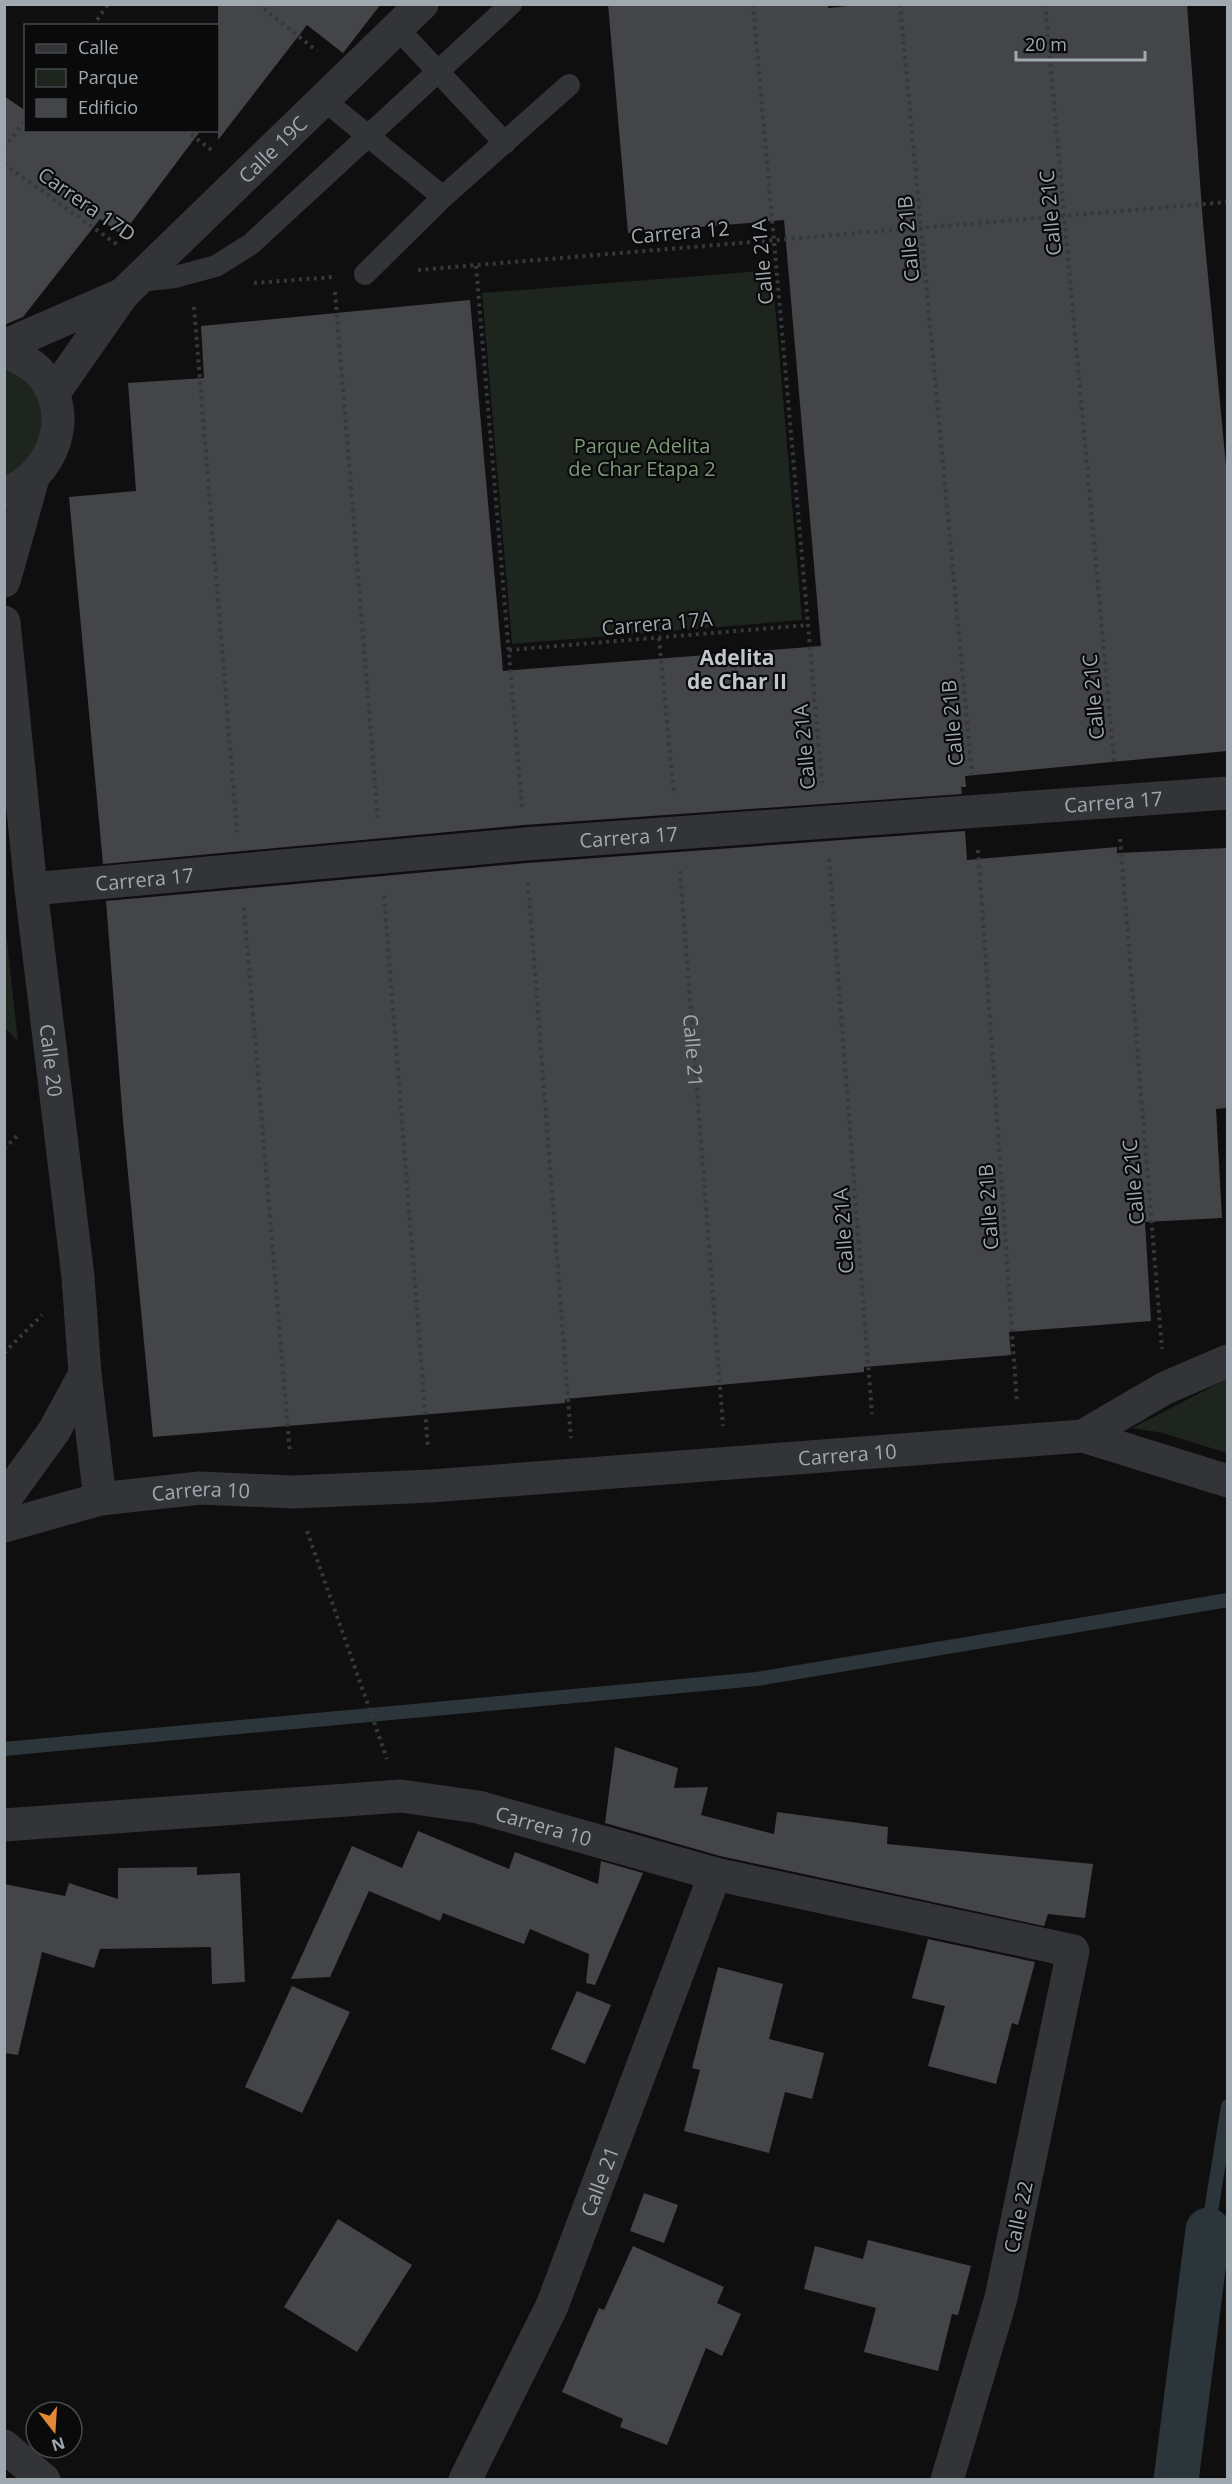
<svg xmlns="http://www.w3.org/2000/svg" width="1232" height="2484" font-family="'Open Sans',sans-serif">
  <style>
    .green { fill: #1e241e }
    .lines { fill: none; stroke-linecap: round; stroke-linejoin: round }
    .stream { stroke: #2c363a; stroke-width: 14 }
    .canal { stroke: #2c363a; stroke-width: 45 }
    .building { fill: #434548 }
    .path { stroke: #36393c; stroke-width: 4; stroke-dasharray: 3 4.5; stroke-linecap: butt }
    .service { stroke: #323437; stroke-width: 22 }
    .minor { stroke: #323437; stroke-width: 33 }
    .tertiary { stroke: #323437; stroke-width: 33 }
    .labels { text-anchor: middle; dominant-baseline: central; stroke-width: 4.5; stroke-linejoin: round; paint-order: stroke }
    .street-label { font-size: 20px; fill: #a1a9b0; stroke: #0a0a0b }
    .park-label { font-size: 20px; fill: #7d9a79; stroke: #0a0a0b }
    .neighbourhood-label { font-size: 21px; font-weight: bold; fill: #c2c7cd; stroke: #0a0a0b }
  </style>
  <rect width="100%" height="100%" fill="#0f0f10"/>
  <g class="green">
    <polygon points="772,270 802,620 512,644 482,293"/>
    <polygon points="4,361 29,375 48,412 39,454 4,482"/>
    <polygon points="4,923 5,923 18,1041 5,1028"/>
    <polygon points="1227,1379 1227,1453 1163,1433 1132,1428"/>
  </g>
  <g class="lines">
    <g class="stream">
      <polyline points="4,1749 757,1679 1228,1600"/>
      <polyline points="1208,2230 1228,2106"/>
    </g>
    <polyline class="canal" points="1176,2480 1208,2230"/>
  </g>
  <g class="building">
    <polygon points="218,4 381,4 343,53 307,25 218,140"/>
    <polygon points="608,4 828,4 828,8 868,4 1187,4 1203,223 1227,476 1227,751 965,776 966,787 961,787 962,794 524,825 103,864 69,497 136,491 128,383 204,378 201,326 470,300 503,671 821,646 784,220 628,233"/>
    <polygon points="4,96 26,111 26,130 201,130 122,235 100,219 23,317 4,325"/>
    <polygon points="965,831 967,860 1117,847 1117,853 1227,848 1227,1108 1216,1109 1222,1218 1145,1222 1151,1321 1009,1332 1011,1355 864,1367 864,1372 565,1399 565,1403 153,1437 123,1121 106,901 527,863"/>
    <polygon points="615,1747 678,1768 674,1788 708,1787 701,1815 774,1834 777,1812 888,1827 887,1844 1093,1864 1085,1918 1048,1914 1044,1926 720,1856 605,1823"/>
    <polygon points="418,1831 509,1869 515,1852 598,1884 601,1861 643,1873 595,1985 586,1983 589,1954 530,1929 524,1944 443,1913 440,1921 369,1891 330,1977 291,1979 352,1846 402,1868"/>
    <polygon points="197,1867 197,1875 240,1873 245,1982 212,1984 211,1947 100,1949 94,1968 42,1952 18,2055 4,2053 4,1884 65,1896 69,1883 118,1899 118,1868"/>
    <polygon points="928,1939 1035,1962 1018,2025 1012,2023 996,2084 928,2066 945,2006 912,1998"/>
    <polygon points="718,1967 783,1984 769,2039 824,2053 812,2099 785,2092 769,2153 684,2131 700,2070 692,2068"/>
    <polygon points="292,1986 350,2012 302,2113 245,2087"/>
    <polygon points="577,1991 611,2005 585,2064 551,2049"/>
    <polygon points="644,2193 678,2205 664,2243 630,2231"/>
    <polygon points="338,2219 412,2265 357,2352 284,2307"/>
    <polygon points="868,2240 971,2266 958,2315 952,2314 938,2371 864,2352 876,2308 804,2289 815,2246 863,2259"/>
    <polygon points="633,2246 724,2287 717,2303 741,2314 722,2356 706,2348 667,2445 620,2427 623,2419 562,2392 599,2308 604,2310"/>
  </g>
  <g class="lines">
    <g class="path">
      <polyline points="258,4 317,51"/>
      <polyline points="753,4 822,783"/>
      <polyline points="900,4 972,774"/>
      <polyline points="1045,4 1114,762"/>
      <polyline points="93,26 108,4"/>
      <polyline points="185,130 214,152"/>
      <polyline points="4,148 26,119"/>
      <polyline points="4,164 119,246"/>
      <polyline points="476,266 522,807"/>
      <polyline points="418,270 1228,202"/>
      <polyline points="254,283 333,277"/>
      <polyline points="335,292 378,820"/>
      <polyline points="194,307 237,832"/>
      <polyline points="659,638 674,795"/>
      <polyline points="509,650 808,625"/>
      <polyline points="1120,839 1162,1349"/>
      <polyline points="978,850 1017,1403"/>
      <polyline points="829,859 872,1414"/>
      <path id="s1" d="M680 871 723 1426"/>
      <polyline points="528,883 571,1438"/>
      <polyline points="384,896 428,1448"/>
      <polyline points="244,908 290,1454"/>
      <polyline points="4,1149 20,1133"/>
      <polyline points="4,1353 42,1315"/>
      <polyline points="307,1531 387,1759"/>
    </g>
    <g class="service">
      <polyline points="398,29 505,143"/>
      <polyline points="324,100 443,197"/>
      <polyline points="365,274 443,197 569,85"/>
      <polyline points="139,281 175,277 216,266 251,244 511,4"/>
    </g>
    <g class="minor">
      <polyline points="4,346 123,294"/>
      <path d="M4 351C17 356 30 362 40 373 77 413 53 477 4 494"/>
      <path id="s2" d="M53 394 123 294 422 4"/>
      <polyline points="4,581 33,478"/>
      <path id="s3" d="M4 622 31 889 78 1277 85 1374 100 1499"/>
      <path id="s4" d="M31 889 525 844 1228 793"/>
      <path id="s5" d="M4 1825 401 1796 478 1807 715 1874 1073 1951 1001 2298 947 2480"/>
      <polyline points="4,2446 44,2480"/>
      <path id="s6" d="M465 2480 552 2306 715 1874"/>
    </g>
    <g class="tertiary">
      <polyline points="1083,1436 1165,1388 1228,1361"/>
      <polyline points="4,1500 54,1431 85,1374"/>
      <path id="s7" d="M4 1526 100 1499 200 1488 293 1492 431 1486 1083 1436 1228 1481"/>
    </g>
  </g>
  <g class="labels">
    <g class="street-label">
      <text stroke="none"><textPath href="#s2" startOffset="330">Calle 19C</textPath></text>
      <text transform="translate(87 204) rotate(35)">Carrera 17D</text>
      <text transform="translate(1050 213) rotate(-95)">Calle 21C</text>
      <text transform="translate(680 232) rotate(-5)">Carrera 12</text>
      <text transform="translate(908 239) rotate(-95)">Calle 21B</text>
      <text transform="translate(762 262) rotate(-95)">Calle 21A</text>
      <text transform="translate(657 623) rotate(-5)">Carrera 17A</text>
      <text transform="translate(1093 697) rotate(-95)">Calle 21C</text>
      <text transform="translate(952 723) rotate(-95)">Calle 21B</text>
      <text transform="translate(804 747) rotate(-95)">Calle 21A</text>
      <text stroke="none"><textPath href="#s4" startOffset="1086">Carrera 17</textPath></text>
      <text stroke="none"><textPath href="#s4" startOffset="600">Carrera 17</textPath></text>
      <text stroke="none"><textPath href="#s4" startOffset="114">Carrera 17</textPath></text>
      <text stroke="none"><textPath href="#s1" startOffset="180">Calle 21</textPath></text>
      <text stroke="none"><textPath href="#s3" startOffset="441">Calle 20</textPath></text>
      <text transform="translate(1133 1182) rotate(-95)">Calle 21C</text>
      <text transform="translate(988 1207) rotate(-94)">Calle 21B</text>
      <text transform="translate(843 1231) rotate(-94)">Calle 21A</text>
      <text stroke="none"><textPath href="#s7" startOffset="849">Carrera 10</textPath></text>
      <text stroke="none"><textPath href="#s7" startOffset="201">Carrera 10</textPath></text>
      <text stroke="none"><textPath href="#s5" startOffset="544">Carrera 10</textPath></text>
      <text stroke="none"><textPath href="#s6" startOffset="328">Calle 21</textPath></text>
      <text transform="translate(1018 2217) rotate(-78)">Calle 22</text>
    </g>
    <g class="park-label">
      <text x="642" y="445">Parque Adelita<tspan x="642" dy="23">de Char Etapa 2</tspan></text>
    </g>
    <g class="neighbourhood-label">
      <text x="737" y="657">Adelita<tspan x="737" dy="24">de Char II</tspan></text>
    </g>
  </g>
  <rect width="1232" height="2484" fill="none" stroke="#a1a9b0" stroke-width="12"/>
  <rect x="24" y="24" width="195" height="108" fill="#0a0a0b" stroke="#464a4d" stroke-width="1.5"/>
  <rect x="36" y="44" width="30" height="9" fill="#323437" stroke="#464a4d" stroke-width="1.5"/>
  <text x="78" y="54" font-size="18" fill="#a1a9b0">Calle</text>
  <rect x="36" y="69" width="30" height="18" fill="#1e241e" stroke="#464a4d" stroke-width="1.5"/>
  <text x="78" y="84" font-size="18" fill="#a1a9b0">Parque</text>
  <rect x="36" y="99" width="30" height="18" fill="#434548" stroke="#464a4d" stroke-width="1.5"/>
  <text x="78" y="114" font-size="18" fill="#a1a9b0">Edificio</text>
  <g transform="translate(54 2430) rotate(163)"><circle r="28" fill="#0a0a0b" stroke="#464a4d" stroke-width="1.5"/>
  <path d="M0-4.5L10 22L0 15L-10 22Z" fill="#e48833"/>
  <text y="-9" font-size="16" font-weight="bold" text-anchor="middle" fill="#a1a9b0">N</text>
  </g>
  <path d="M1016 51v9h129v-9" fill="none" stroke="#a1a9b0" stroke-width="3"/>
  <text x="1025" y="51" font-size="18" fill="#a1a9b0" stroke="#0a0a0b" stroke-width="4.5" paint-order="stroke">20 m</text>
</svg>
